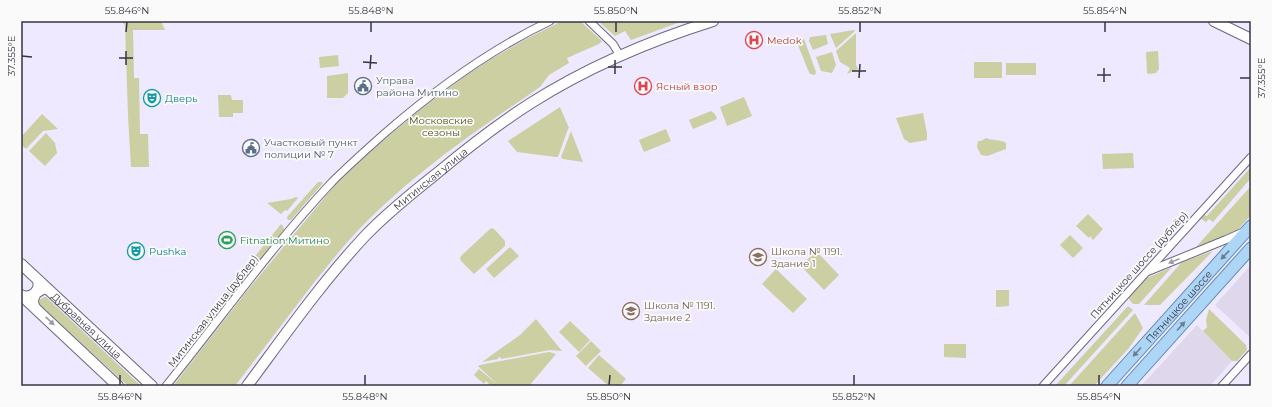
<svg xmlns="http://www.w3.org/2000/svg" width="1272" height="407" font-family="Montserrat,sans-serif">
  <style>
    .industrial { fill: #dfd8ed }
    .green { fill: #cbcfa2 }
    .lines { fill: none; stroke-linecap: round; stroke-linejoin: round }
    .street-casing { stroke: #6d6684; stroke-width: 9 }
    .secondary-casing { stroke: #6d6684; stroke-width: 12 }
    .primary-casing { stroke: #618bb3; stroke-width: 13 }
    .street { stroke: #fff; stroke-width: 7 }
    .secondary { stroke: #fff; stroke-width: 10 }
    .primary { stroke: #add6f6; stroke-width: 11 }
    .oneway { fill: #6c7d93 }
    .oneway2 { fill: #9b9aa0 }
    .ticks { fill: none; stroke: #373442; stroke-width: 1.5 }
    .labels { text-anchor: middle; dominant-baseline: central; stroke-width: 3.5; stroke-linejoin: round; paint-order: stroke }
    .health-label { font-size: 10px; fill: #be3a42; stroke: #fafafa; text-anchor: start }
    .service-label { font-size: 10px; fill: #4e5e75; stroke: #fafafa; text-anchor: start }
    .culture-label { font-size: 10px; fill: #0d838f; stroke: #fafafa; text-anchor: start }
    .park-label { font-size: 10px; fill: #505212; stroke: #fafafa }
    .street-label { font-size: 10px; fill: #373442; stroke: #fafafa }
    .leisure-label { font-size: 10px; fill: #27864d; stroke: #fafafa; text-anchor: start }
    .education-label { font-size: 10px; fill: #785e54; stroke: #fafafa; text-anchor: start }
    .neatline { fill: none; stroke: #373442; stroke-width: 1.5 }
    .ticks-label { font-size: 10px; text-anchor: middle; fill: #373442 }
  </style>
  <rect width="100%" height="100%" fill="#eee9fe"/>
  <g class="industrial">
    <polygon points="1251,265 1251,338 1215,305"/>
    <polygon points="1197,325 1232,361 1210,386 1141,386"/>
  </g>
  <g class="green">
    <polygon points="121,21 161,21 165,30 133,30 134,78 139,78 140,134 148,134 149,167 131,167 128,116 125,25"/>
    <path d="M562 21H580L602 41 599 44 567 58 569 63 549 75 540 87C474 132 406 178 351 238 339 251 328 266 316 280 289 315 262 351 235 386H173L246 292 335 185 366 155 422 108 465 76 491 59 526 39Z"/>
    <polygon points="598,21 683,21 631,40 625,31 615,36"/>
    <polygon points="854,30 855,31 836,48 830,34"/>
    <polygon points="856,33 856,65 858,69 847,74 850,68 840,62 836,51"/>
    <polygon points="826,35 828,44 813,50 809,41 810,37"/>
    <polygon points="804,39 816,72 815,75 810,74 808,70 796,40"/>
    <polygon points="1158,51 1159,69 1156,73 1148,74 1147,73 1146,52"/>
    <polygon points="832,52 836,65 832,73 821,71 816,57"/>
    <polygon points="338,55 339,66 320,68 319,57"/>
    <rect x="974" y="62" width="28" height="16"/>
    <rect x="1006" y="63" width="30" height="12"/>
    <polygon points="348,73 348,93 343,98 327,98 327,76"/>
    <polygon points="218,95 231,95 232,100 243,100 243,113 233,113 233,117 219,117"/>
    <polygon points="744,97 752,116 727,126 720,107"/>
    <polygon points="560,107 569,128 568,129 558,157 556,157 517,152 508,141"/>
    <polygon points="711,111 715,114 717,119 693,129 689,120"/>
    <polygon points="923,113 927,133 927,140 910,143 904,139 896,118"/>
    <polygon points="42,114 58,129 43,131 26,149 21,144 21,137"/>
    <polygon points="666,129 671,141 644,152 639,140"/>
    <polygon points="571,131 583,162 563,159 561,157"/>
    <polygon points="46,133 55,143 57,153 45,166 29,151"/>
    <path d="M986 138C993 141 1000 139 1006 143V149L987 156 981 155 977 147 978 141H981Z"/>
    <polygon points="1133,153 1134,168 1103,169 1102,154"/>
    <polygon points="1251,167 1251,178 1213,222 1209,219 1206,222 1201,219 1204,215 1207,216"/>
    <polygon points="318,182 321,182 323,183 291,220 288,220 287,218 287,217"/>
    <polygon points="1251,186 1251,215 1236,232 1196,247"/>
    <polygon points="296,197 298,198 287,211 285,210 281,214 267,203 291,199"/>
    <polygon points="1088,214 1103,229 1093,240 1090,236 1089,238 1076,226"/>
    <polygon points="281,224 283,226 284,230 241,283 239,283 236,280"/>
    <polygon points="492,228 495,230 505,241 505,246 474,274 461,261 460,258 461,256 490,229"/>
    <polygon points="1070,235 1083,248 1073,258 1060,245"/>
    <polygon points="510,247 519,256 494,278 486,269"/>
    <polygon points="816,251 839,275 824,290 801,266"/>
    <polygon points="1213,251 1160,305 1144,305 1182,262"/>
    <polygon points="1172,267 1139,304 1133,304 1128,298 1147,278"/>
    <polygon points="776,269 807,299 793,313 762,284"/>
    <polygon points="996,290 1009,290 1009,306 996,307"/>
    <polygon points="228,291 229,291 231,296 201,334 196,333 196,331"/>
    <polygon points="44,297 46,297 141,386 128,386 39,304 39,300"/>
    <polygon points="1128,306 1133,310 1064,386 1055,386"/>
    <polygon points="1209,309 1246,345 1247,350 1237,361 1232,361 1203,331 1207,327 1206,320"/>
    <polygon points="1135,313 1143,328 1129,348 1094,386 1069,386"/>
    <polygon points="536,319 562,351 550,350 501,359 500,357 498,358 498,359 482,362 520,335"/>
    <polygon points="570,321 590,340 579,352 559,332"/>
    <polygon points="591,341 601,351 586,366 576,356"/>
    <polygon points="944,344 966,344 966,358 944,357"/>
    <polygon points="549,352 556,354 529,386 490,386 490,385 486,381 484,384 474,375 479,369 498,385 478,366 480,365"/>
    <polygon points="599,355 626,379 620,386 609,386 588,368"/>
  </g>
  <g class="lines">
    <g class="street-casing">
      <g id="street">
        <polyline points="589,21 613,44 620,56"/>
        <polyline points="1149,271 1225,240 1243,232"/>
        <path d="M21 294C32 298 40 289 36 278"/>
        <polyline points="37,309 34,301 37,294 44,290 51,292"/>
        <path d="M166 386C221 318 272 246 332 182 349 165 367 149 385 133 436 89 489 50 550 21"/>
        <polyline points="1043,386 1251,157"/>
        <polyline points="1222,386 1251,354"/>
      </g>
    </g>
    <g class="secondary-casing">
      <g id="secondary">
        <polyline points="1214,21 1251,39"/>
        <path id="s1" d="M21 264 152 386"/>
        <polyline points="21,295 118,386"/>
        <path id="s2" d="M247 386C285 335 322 282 365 236 387 213 412 193 436 174 466 149 498 124 531 103 588 67 649 41 713 21"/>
      </g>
    </g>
    <g class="primary-casing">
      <g id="primary">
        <path id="s3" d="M1107 386 1251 226"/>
        <polyline points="1127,386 1251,248"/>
      </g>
    </g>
    <use href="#street" class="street"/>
    <use href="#secondary" class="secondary"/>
    <use href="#primary" class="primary"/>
  </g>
  <defs><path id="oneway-solid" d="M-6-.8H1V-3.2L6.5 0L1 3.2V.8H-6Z"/></defs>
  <g class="oneway">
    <use href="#oneway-solid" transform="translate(1225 255) rotate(133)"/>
    <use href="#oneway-solid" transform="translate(1181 326) rotate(-48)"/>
    <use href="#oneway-solid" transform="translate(1137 352) rotate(132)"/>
  </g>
  <g class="oneway2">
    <use href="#oneway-solid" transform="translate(1174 261) rotate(158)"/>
    <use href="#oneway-solid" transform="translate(50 321) rotate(44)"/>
  </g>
  <path class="ticks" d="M126 32 127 22M371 32V22M616 32V22M860 32V22M1105 32V22M22 56 32 57M119 58H133M363 62 377 63M126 65V51M608 67H622M370 69 371 55M852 71H866M615 74V60M1097 75H1111M859 78 860 64M1240 78H1250M1104 82V68M120 385V375M365 385V375M609 385 610 375M854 385V375M1099 385V375"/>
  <defs>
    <g id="hospital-ring" transform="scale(0.9)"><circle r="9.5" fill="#fafafa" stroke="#e0444e" stroke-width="1.5"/><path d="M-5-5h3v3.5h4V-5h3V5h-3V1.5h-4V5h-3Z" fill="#e0444e"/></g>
    <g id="civic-ring" transform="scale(0.9)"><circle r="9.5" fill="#fafafa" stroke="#5c6f8a" stroke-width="1.5"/><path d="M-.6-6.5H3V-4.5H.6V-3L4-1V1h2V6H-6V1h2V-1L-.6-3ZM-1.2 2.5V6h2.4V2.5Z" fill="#5c6f8a"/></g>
    <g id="theatre-ring" transform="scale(0.9)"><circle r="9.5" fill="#fafafa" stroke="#0f9aa8" stroke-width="1.5"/><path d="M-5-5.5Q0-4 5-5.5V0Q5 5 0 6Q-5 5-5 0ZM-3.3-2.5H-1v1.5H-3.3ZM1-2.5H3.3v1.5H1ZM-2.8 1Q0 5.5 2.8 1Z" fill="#0f9aa8"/></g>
    <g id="stadium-ring" transform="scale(0.9)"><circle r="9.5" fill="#fafafa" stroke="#2e9e5b" stroke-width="1.5"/><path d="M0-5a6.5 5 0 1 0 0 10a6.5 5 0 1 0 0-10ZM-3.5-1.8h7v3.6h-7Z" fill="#2e9e5b"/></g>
    <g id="school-ring" transform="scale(0.9)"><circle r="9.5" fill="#fafafa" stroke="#8d6e63" stroke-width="1.5"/><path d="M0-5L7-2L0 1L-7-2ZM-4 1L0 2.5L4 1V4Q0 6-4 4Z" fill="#8d6e63"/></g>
  </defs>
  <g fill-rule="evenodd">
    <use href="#hospital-ring" x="754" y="40"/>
    <use href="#civic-ring" x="363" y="86"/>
    <use href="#hospital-ring" x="643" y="86"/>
    <use href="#theatre-ring" x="152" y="98"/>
    <use href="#civic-ring" x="251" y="148"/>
    <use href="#stadium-ring" x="227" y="240"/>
    <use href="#theatre-ring" x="136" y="251"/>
    <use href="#school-ring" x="758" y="257"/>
    <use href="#school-ring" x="631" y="311"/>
  </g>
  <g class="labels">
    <g class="health-label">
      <text x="767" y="40">Medok</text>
      <text x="656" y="86">Ясный взор</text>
    </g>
    <g class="service-label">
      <text x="376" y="80">Управа<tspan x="376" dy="12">района Митино</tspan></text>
      <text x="264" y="142">Участковый пункт<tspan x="264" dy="12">полиции № 7</tspan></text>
    </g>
    <g class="culture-label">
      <text x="165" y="98">Дверь</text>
      <text x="149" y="251">Pushka</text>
    </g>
    <g class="park-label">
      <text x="441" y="120">Московские<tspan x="441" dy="12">сезоны</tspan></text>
    </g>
    <g class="street-label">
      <text stroke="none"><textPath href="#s2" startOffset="278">Митинская улица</textPath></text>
      <text transform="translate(1139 265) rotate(-48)">Пятницкое шоссе (дублёр)</text>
      <text stroke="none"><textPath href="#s3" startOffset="107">Пятницкое шоссе</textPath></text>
      <text transform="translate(213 311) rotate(-52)">Митинская улица (дублер)</text>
      <text stroke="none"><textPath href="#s1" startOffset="90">Дубравная улица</textPath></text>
    </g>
    <g class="leisure-label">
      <text x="240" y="240">Fitnation Митино</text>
    </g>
    <g class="education-label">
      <text x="771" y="251">Школа № 1191.<tspan x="771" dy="12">Здание 1</tspan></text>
      <text x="644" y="305">Школа № 1191.<tspan x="644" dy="12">Здание 2</tspan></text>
    </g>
  </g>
  <rect width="1272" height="407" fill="none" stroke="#fafafa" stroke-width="44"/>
  <rect x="22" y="22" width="1228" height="363" class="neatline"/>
  <g class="ticks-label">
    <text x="127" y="14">55.846°N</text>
    <text x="371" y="14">55.848°N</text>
    <text x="616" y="14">55.850°N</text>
    <text x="860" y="14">55.852°N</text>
    <text x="1105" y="14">55.854°N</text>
    <text transform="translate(11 56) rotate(-90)" y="4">37.355°E</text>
    <text transform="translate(1261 78) rotate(-90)" y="4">37.355°E</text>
    <text x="120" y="400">55.846°N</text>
    <text x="365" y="400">55.848°N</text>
    <text x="609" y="400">55.850°N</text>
    <text x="854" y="400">55.852°N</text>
    <text x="1099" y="400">55.854°N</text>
  </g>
</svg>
